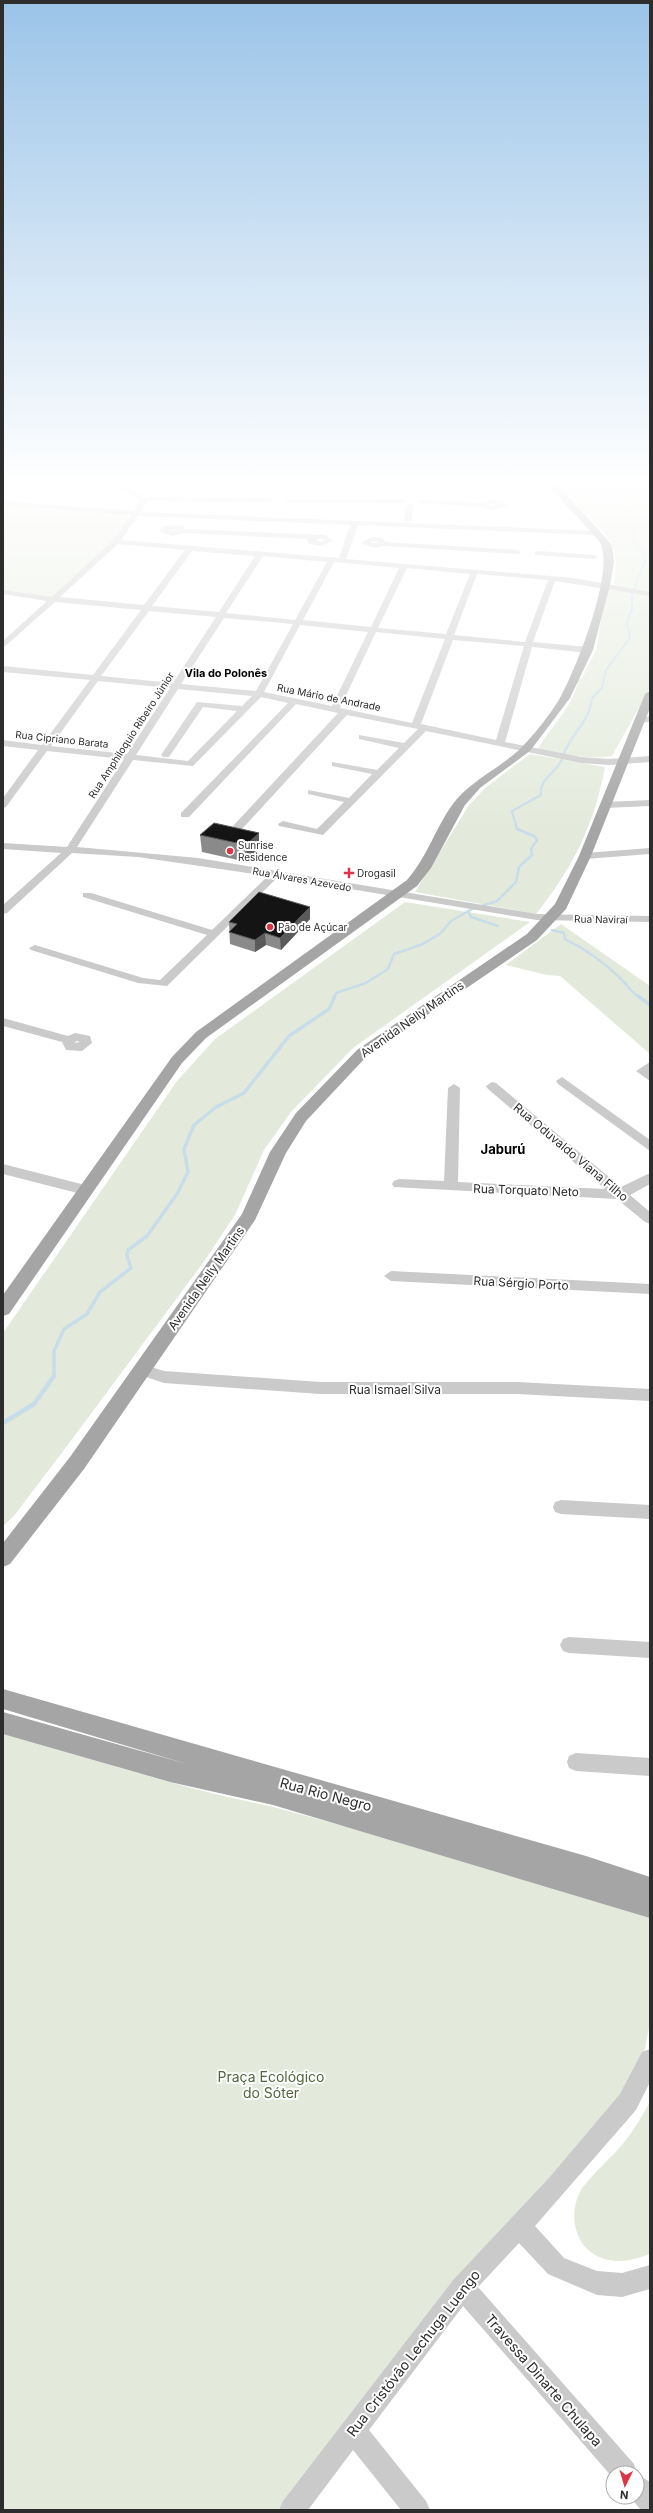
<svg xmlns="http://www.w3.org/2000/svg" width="653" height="2513" font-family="Inter,sans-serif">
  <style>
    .green { fill: #e3eadb }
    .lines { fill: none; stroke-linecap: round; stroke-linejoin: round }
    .stream-far3 { stroke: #c7dde9; stroke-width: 2 }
    .stream-far2 { stroke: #c7dde9; stroke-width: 2.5 }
    .stream-far1 { stroke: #c7dde9; stroke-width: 3.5 }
    .stream { stroke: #c7dde9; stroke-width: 4.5 }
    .minor { fill: #cacaca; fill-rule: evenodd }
    .major { fill: #a5a5a5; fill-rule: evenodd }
    .wall { fill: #8a8a8a }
    .shaded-wall { fill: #5a5a5a }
    .building { fill: #141414; stroke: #5a5a5a }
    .poi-dot { fill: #de3546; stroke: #fff; stroke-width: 1.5 }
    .labels { text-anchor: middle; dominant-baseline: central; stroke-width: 4; stroke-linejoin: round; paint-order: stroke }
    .far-street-label { font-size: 10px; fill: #2d2d2d; stroke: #fff }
    .far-poi-label { font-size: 10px; fill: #2d2d2d; stroke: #fff; text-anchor: start }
    .far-neighbourhood-label { font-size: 11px; font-weight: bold; fill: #000; stroke: #fff }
    .street-label { font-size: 12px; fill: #2d2d2d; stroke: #fff }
    .neighbourhood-label { font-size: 13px; font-weight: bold; fill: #000; stroke: #fff }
    .near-street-label { font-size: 14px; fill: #2d2d2d; stroke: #fff }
    .near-park-label { font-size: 14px; fill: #51663c; stroke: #fff }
  </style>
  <rect width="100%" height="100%" fill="#fff"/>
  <g class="green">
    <path d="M545 480H650V688L612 756C586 760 563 754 538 749 551 726 574 706 578 680L582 678 597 648 602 613 610 586 621 587 614 584C615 574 618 563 615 553 607 526 566 498 545 480Z"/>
    <polygon points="3,503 132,513 114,540 52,598 3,590"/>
    <path d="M530 754 605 767C594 826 573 867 536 914L415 892 469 805 485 788Z"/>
    <polygon points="405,902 530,922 353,1048 291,1112 264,1150 235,1215 203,1263 61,1454 13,1517 3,1526 3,1333 177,1081 215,1039"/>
    <polygon points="561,924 650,986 650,1054 560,976 547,975 506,965"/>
    <path d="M3 1732C91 1759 179 1788 270 1806L650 1910V2022L642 2065 624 2097 281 2510H3Z"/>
    <path d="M650 2102V2254C630 2262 611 2265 592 2253 574 2241 570 2213 579 2194 585 2180 614 2156 625 2141 635 2129 642 2115 650 2102Z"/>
  </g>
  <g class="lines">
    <polyline class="stream-far3" points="591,705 592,698 602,688 606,670 630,638 627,621 632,610 632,594 646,559 643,551 633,540 634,534 625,523 626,510 597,491 591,480"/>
    <g class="stream-far2">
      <polyline points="468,911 471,917 498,926"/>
      <path d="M552 930 564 933 565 939C585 949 606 964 621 979 628 986 631 992 639 997"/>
      <path d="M334 997 336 993 366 983 388 969 394 954 423 944 441 933 451 921 472 909 497 901 516 882 519 867 532 855 531 849 537 840 534 836 517 829 512 811 541 795C539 782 550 776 557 767 562 762 563 753 567 747 575 731 587 722 591 704"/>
    </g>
    <g class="stream-far1">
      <polyline points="638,996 650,1005"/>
      <polyline points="54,1377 54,1351 64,1329 87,1314 100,1292 131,1268 127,1256 128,1250 147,1236 177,1194 188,1172 184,1149 194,1125 216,1107 244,1093 289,1036 329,1009 335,996"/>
    </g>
    <polyline class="stream" points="3,1423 34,1404 54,1376"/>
    <g class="minor">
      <polygon points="16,480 70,482 99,480 70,486"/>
      <path d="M105 480H113L145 497 269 498 273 500 269 502 147 501 141 512 599 531V535H596L358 525 346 559 574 578 650 592V596L555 581 533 642 588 647 592 650 588 653 532 647 505 742 581 757 609 759 650 756V762L609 765 581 763 426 731 323 835 279 826 278 824 283 821 317 829 344 802 308 794V790L349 798 372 774 332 766V762L377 770 399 748 359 739V735L404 743 418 729 347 715 241 830H233V826L338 713 296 704 189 817H181V813L288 703 261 697 193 766 133 760 77 847 198 858 537 914 650 916V922L537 920 278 877 167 986 138 983 31 950 29 948 35 945 143 978 160 980 207 935 83 897V893H91L212 930 268 876 138 857 72 853 7 913 3 914V905L61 853 3 849V843L67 847 124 759 47 751 6 807 3 808V798L38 750 3 746V740L42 745 90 680 3 672V666L93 675 141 610 55 602 3 648V641L47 601 3 594V590L52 597 113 540 131 515 3 505V501L134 511 140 500ZM138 516H142L350 525 339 558 121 540ZM118 544 185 550 144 605 60 597ZM192 551 255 556 219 612 152 606ZM263 556 327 562 295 620 226 613ZM334 562 399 568 371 627 303 620ZM407 568 470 574 446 634 378 628ZM477 574 548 580 525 642 454 635ZM149 611 216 617 173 683 101 676ZM224 618 293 624 256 691 181 684ZM300 625 368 632 332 706 264 692ZM376 632 445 639 412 723 340 708ZM453 640 524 646 496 740 421 724ZM98 681 170 688 127 754 51 746ZM178 689 252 696 242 706 197 702 161 755 163 757H169L203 707 237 711 188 761 136 755Z"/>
      <polygon points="287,499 402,499 406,501 402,503 285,502"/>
      <path d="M421 500 484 503C491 497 502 499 508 506L491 510 484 507 419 503ZM498 504 492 506 490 505 491 504Z"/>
      <polygon points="410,503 414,505 412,520 408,522 404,520 406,505"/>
      <path d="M175 525 184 526 185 529 326 535 333 541 321 546 309 544 307 539 183 533 173 536 160 532 161 527ZM175 529 178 530 168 531ZM316 539H324L325 540 320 542Z"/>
      <path d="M372 537 383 538 385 542 518 550 522 552 518 554 383 546 375 548 360 543ZM373 541 378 542V543H371Z"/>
      <polygon points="538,551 594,555 598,557 594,559 535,555 535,551"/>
      <polygon points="650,716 650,722 638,723 633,720"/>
      <polygon points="650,800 650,806 605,808 600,805 605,802"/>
      <polygon points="650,848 650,854 585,859 580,856 585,853"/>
      <path d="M3 1018 68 1036 75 1033 90 1036 92 1043 82 1051 66 1050 62 1042 3 1026ZM77 1041 80 1042 74 1043Z"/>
      <polygon points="650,1062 650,1081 636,1071"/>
      <polygon points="562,1077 650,1140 650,1151 558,1084 556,1081"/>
      <polygon points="492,1082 496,1083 621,1187 650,1173 650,1184 630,1195 650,1212 650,1224 645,1222 617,1199 394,1187 392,1184 394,1181 399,1179 444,1181 448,1088 454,1084 460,1088 458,1182 605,1189 488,1089 486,1086"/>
      <polygon points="3,1164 85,1185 92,1190 85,1195 3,1174"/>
      <polygon points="391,1271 650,1284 650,1294 391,1281 384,1276"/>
      <polygon points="142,1364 164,1371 320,1382 517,1382 650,1389 650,1401 517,1394 320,1394 164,1383 137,1374 134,1370 137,1366"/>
      <polygon points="561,1500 650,1505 650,1519 561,1514 555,1512 553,1507 555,1502"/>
      <polygon points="569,1637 650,1642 650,1658 569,1653 563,1651 560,1645 563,1639"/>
      <polygon points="576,1753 650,1758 650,1776 576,1771 569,1768 567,1762 569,1756"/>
      <polygon points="650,2049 650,2082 636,2110 535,2226 564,2258 597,2271 622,2273 650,2265 650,2289 622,2297 597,2295 548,2274 519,2243 478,2287 634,2464 637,2474 650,2482 650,2510 641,2510 630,2497 637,2497 637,2473 613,2473 613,2478 463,2306 369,2430 426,2501 430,2510 401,2510 353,2450 308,2510 279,2510 283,2501 454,2279 549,2178 620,2094 642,2052"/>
    </g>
    <g class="major">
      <path d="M544 480H553L605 537 612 546 614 562 610 585 593 650 570 698 530 751 480 788 465 805 431 868 417 886 206 1038 182 1063 9 1314 3 1316V1295L172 1057 196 1032 407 880C429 855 437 823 456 800 475 778 502 767 522 747 534 735 553 711 561 696 576 669 617 567 599 541Z"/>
      <polygon points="650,691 650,708 591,856 566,909 537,940 367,1056 306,1121 286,1153 255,1220 84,1469 10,1564 3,1567 3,1543 70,1457 242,1214 270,1152 296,1113 357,1050 527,934 555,904 579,856 645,694"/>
      <polygon points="3,1689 586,1856 650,1877 650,1918 273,1805 170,1782 3,1734 3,1712 187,1764 3,1709"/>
    </g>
  </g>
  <g class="wall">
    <polygon points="259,833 259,850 247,862 202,852 200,835"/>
    <polygon points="310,919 281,950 266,945 255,952 230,944 229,922"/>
  </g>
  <g class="shaded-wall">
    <polygon points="259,833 259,850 247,862 246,845"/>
    <polygon points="310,907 310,919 281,950 280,938"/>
    <polygon points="265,933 266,945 255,952 255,940"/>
  </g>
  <g class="building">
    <polygon points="214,823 259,833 246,845 200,835"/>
    <polygon points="259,892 310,907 280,938 265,933 255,940 229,932 237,924 229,922"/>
  </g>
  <linearGradient id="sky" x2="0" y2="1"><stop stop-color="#9bc4e8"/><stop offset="0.58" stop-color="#fff"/><stop offset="1" stop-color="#fff" stop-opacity="0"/></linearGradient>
  <rect width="653" height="832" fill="url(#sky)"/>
  <g class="poi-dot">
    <circle cx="230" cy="851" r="4"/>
    <path d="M347 867h4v4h4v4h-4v4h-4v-4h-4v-4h4z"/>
    <circle cx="270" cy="927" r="4"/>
  </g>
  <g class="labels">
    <g class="far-street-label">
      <text transform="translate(329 697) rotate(11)">Rua Mário de Andrade</text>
      <text transform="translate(131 735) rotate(-57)">Rua Amphiloquio Ribeiro Júnior</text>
      <text transform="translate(62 739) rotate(6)">Rua Cipriano Barata</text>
      <text transform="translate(302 879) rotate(10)">Rua Álvares Azevedo</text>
      <text transform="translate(601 919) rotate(1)">Rua Naviraí</text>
    </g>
    <g class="far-poi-label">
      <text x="238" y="845">Sunrise<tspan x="238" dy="12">Residence</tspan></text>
      <text x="357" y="873">Drogasil</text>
      <text x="278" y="927">Pão de Açúcar</text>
    </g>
    <g class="far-neighbourhood-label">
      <text x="226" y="673">Vila do Polonês</text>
    </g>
    <g class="street-label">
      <text transform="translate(412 1019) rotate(-35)">Avenida Nelly Martins</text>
      <text transform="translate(571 1152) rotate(40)">Rua Oduvaldo Viana Filho</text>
      <text transform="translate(526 1190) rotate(2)">Rua Torquato Neto</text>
      <text transform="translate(206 1278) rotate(-55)">Avenida Nelly Martins</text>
      <text transform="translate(521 1283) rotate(3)">Rua Sérgio Porto</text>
      <text x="395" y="1389">Rua Ismael Silva</text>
    </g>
    <g class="neighbourhood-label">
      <text x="503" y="1149">Jaburú</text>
    </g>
    <g class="near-street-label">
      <text transform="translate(326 1794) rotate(15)">Rua Rio Negro</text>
      <text transform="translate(413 2353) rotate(-52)">Rua Cristóvão Lechuga Luengo</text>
      <text transform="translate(544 2380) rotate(49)">Travessa Dinarte Chulapa</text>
    </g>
    <g class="near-park-label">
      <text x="271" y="2076">Praça Ecológico<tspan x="271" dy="16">do Sóter</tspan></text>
    </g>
  </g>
  <rect width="653" height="2513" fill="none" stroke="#2d2d2d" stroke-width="8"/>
  <g transform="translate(625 2485) rotate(185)"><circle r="19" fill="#ffffff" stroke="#ababab"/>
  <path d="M0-3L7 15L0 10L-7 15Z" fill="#de3546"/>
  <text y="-6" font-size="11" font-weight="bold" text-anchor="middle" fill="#2d2d2d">N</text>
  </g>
</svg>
